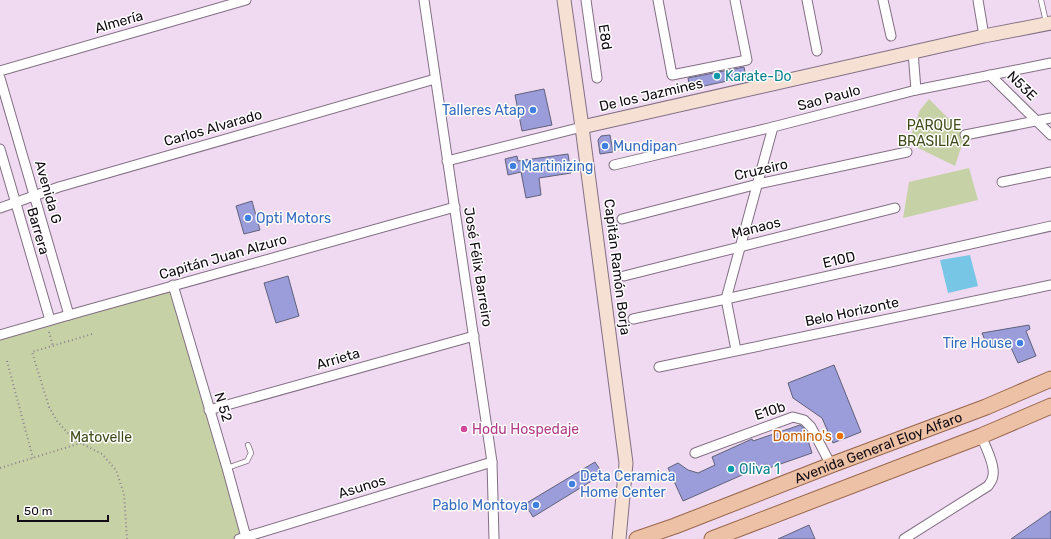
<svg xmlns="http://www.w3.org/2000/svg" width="1051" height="539" font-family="Rubik,sans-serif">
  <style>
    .green { fill: #c6d2a5 }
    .water { fill: #77c6e5 }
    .building { fill: #9b9ddb; stroke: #60617a }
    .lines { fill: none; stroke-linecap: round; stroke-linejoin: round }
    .lane-casing { stroke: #826f84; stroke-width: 6 }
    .street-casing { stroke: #826f84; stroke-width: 11 }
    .secondary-casing { stroke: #826f84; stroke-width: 15 }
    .primary-casing { stroke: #98664c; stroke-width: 17 }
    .path { stroke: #8e7f8f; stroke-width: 2; stroke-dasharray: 1 3; stroke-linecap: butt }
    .lane { stroke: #fff; stroke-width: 4.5 }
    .street { stroke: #fff; stroke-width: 9 }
    .secondary { stroke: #f6e0d3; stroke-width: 13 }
    .primary { stroke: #edc1a6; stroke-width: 15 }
    .culture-dot { fill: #0f9aa8; stroke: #fff; stroke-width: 1.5 }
    .shop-dot { fill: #3f7fe0; stroke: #fff; stroke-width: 1.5 }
    .hotel-dot { fill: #d1479c; stroke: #fff; stroke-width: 1.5 }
    .food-dot { fill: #e8710a; stroke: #fff; stroke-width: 1.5 }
    .labels { text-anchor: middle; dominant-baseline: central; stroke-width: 3; stroke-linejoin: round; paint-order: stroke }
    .street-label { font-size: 14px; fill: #110a12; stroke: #fff }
    .culture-label { font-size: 14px; fill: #0d838f; stroke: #fff; text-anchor: start }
    .shop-label { font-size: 14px; fill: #366cbe; stroke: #fff; text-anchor: start }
    .park-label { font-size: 14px; fill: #404b1a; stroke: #fff }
    .hotel-label { font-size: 14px; fill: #b23c85; stroke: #fff; text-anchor: start }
    .food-label { font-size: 14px; fill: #c56008; stroke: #fff; text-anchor: end }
  </style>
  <rect width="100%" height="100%" fill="#f0daf1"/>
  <g class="green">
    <polygon points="929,99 965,135 955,166 908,143 920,110"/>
    <polygon points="969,168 978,200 903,218 909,182"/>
    <polygon points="173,287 243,536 234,539 0,539 0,336"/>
  </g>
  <polygon class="water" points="970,255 978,286 948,293 940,260"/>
  <g class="building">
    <polygon points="744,67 746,77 690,89 688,78"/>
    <polygon points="544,89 552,125 522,131 515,95"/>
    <polygon points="610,135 613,152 600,154 598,140 601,136"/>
    <polygon points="568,154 571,173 539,178 541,195 526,198 521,172 508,175 505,159 517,156 518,161"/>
    <polygon points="252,201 260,230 244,234 236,206"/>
    <polygon points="288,276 299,316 276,323 264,283"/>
    <polygon points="1029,325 1030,329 1026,331 1036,356 1018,363 1007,339 988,347 982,333"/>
    <polygon points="834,365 861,432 833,443 822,418 793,398 788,383"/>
    <polygon points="800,425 804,428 812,453 769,468 767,464 683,501 668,468 678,463 688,470 698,473 715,465 712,457 752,439 753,441"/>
    <polygon points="595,462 603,474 533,517 525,504"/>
    <polygon points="1051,511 1051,539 1011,539"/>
    <polygon points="809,525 815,539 778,539"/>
  </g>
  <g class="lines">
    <g class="lane-casing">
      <g id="lane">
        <polyline points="1041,0 1046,22"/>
        <polyline points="227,468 247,461 251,453 248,445"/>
      </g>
    </g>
    <g class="street-casing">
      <g id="street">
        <polyline points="424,0 492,462 494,539"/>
        <polyline points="586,0 597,78"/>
        <polyline points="658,0 672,75 747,60 735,0"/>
        <polyline points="807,0 817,51"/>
        <polyline points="883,0 891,36"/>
        <polyline points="978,0 984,36"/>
        <polyline points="913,52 916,90"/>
        <polyline points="0,71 246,0"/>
        <polyline points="990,75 1051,135"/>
        <polyline points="0,78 69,315"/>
        <polyline points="965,135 1051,118"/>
        <polyline points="0,149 50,320"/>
        <polyline points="447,161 582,127"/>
        <polyline points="614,165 773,127 916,90 1051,63"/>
        <polyline points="1002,182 1051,172"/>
        <polyline points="0,208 59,187 435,79"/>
        <polyline points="622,219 758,184 907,152"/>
        <polyline points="624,276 895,208"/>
        <polyline points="173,285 227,468 246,537"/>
        <polyline points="633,319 726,299 1051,226"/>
        <polyline points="0,335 69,315 455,207"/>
        <polyline points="736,350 726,299 773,127"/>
        <polyline points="659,367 1051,285"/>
        <polyline points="209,410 474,336"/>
        <polyline points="695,453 793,417 804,420 811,427 831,465"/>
        <polyline points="239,539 492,462"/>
        <path d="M904 539 988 486C990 483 993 480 993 475 995 465 985 445 981 436"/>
      </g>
    </g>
    <g class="secondary-casing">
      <g id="secondary">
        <polyline points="564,0 582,127 626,463 619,539"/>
        <polyline points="582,127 984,36 1051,23"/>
      </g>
    </g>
    <g class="primary-casing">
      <g id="primary">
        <path id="s1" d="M637 539 675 526 831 465 986 407 1051 379"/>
        <polyline points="712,539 981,436 1051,406"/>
      </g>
    </g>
    <g class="path">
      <polyline points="49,332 53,346"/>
      <polyline points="92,334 32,352 49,407 57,421 73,439 102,454 116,470 124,494 127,539"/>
      <polyline points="7,361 33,458"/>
      <polyline points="0,468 81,443"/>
    </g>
    <use href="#lane" class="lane"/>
    <use href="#street" class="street"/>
    <use href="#secondary" class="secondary"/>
    <use href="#primary" class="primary"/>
  </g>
  <g class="culture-dot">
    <circle cx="717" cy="76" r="4"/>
    <circle cx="731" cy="469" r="4"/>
  </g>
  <g class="shop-dot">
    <circle cx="533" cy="110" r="4"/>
    <circle cx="605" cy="146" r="4"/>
    <circle cx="513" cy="166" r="4"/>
    <circle cx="248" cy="218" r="4"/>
    <circle cx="1020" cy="343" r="4"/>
    <circle cx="572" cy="484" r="4"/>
    <circle cx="536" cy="505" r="4"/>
  </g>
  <circle class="hotel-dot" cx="464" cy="429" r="4"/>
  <circle class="food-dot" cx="840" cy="436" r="4"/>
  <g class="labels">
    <g class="street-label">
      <text transform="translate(119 22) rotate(-16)">Almería</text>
      <text transform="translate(605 37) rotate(81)">E8d</text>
      <text transform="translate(1022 86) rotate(44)">N53E</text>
      <text transform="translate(651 95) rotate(-13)">De los Jazmines</text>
      <text transform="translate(829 98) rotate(-15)">Sao Paulo</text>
      <text transform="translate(213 128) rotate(-16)">Carlos Alvarado</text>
      <text transform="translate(761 170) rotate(-13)">Cruzeiro</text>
      <text transform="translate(48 192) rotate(74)">Avenida G</text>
      <text transform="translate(756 228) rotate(-14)">Manaos</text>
      <text transform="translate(38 231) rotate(74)">Barrera</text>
      <text transform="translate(223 257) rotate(-16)">Capitán Juan Alzuro</text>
      <text transform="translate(839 260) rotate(-13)">E10D</text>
      <text transform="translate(478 267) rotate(81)">José Félix Barreiro</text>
      <text transform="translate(617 267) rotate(83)">Capitán Ramón Borja</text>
      <text transform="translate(852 312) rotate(-12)">Belo Horizonte</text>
      <text transform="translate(338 359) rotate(-16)">Arrieta</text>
      <text transform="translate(223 407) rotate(73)">N 52</text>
      <text transform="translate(770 411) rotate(-18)">E10b</text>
      <text stroke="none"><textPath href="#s1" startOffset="258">Avenida General Eloy Alfaro</textPath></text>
      <text transform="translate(362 487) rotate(-17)">Asunos</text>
    </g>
    <g class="culture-label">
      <text x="725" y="76">Karate-Do</text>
      <text x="739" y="469">Oliva 1</text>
    </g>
    <g class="shop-label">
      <text x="525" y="110" text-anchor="end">Talleres Atap</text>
      <text x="613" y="146">Mundipan</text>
      <text x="521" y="166">Martinizing</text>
      <text x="256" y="218">Opti Motors</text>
      <text x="1012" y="343" text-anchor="end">Tire House</text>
      <text x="580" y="476">Deta Ceramica<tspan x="580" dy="16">Home Center</tspan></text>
      <text x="528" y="505" text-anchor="end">Pablo Montoya</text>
    </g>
    <g class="park-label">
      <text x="934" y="125">PARQUE<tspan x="934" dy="16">BRASILIA 2</tspan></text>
      <text x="101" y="437">Matovelle</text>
    </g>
    <g class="hotel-label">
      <text x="472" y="429">Hodu Hospedaje</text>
    </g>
    <g class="food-label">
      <text x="832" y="436">Domino's</text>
    </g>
  </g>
  <path d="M18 515v6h90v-6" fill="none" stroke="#110a12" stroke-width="2"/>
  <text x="24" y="515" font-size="12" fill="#110a12" stroke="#ffffff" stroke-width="3" paint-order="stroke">50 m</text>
</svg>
